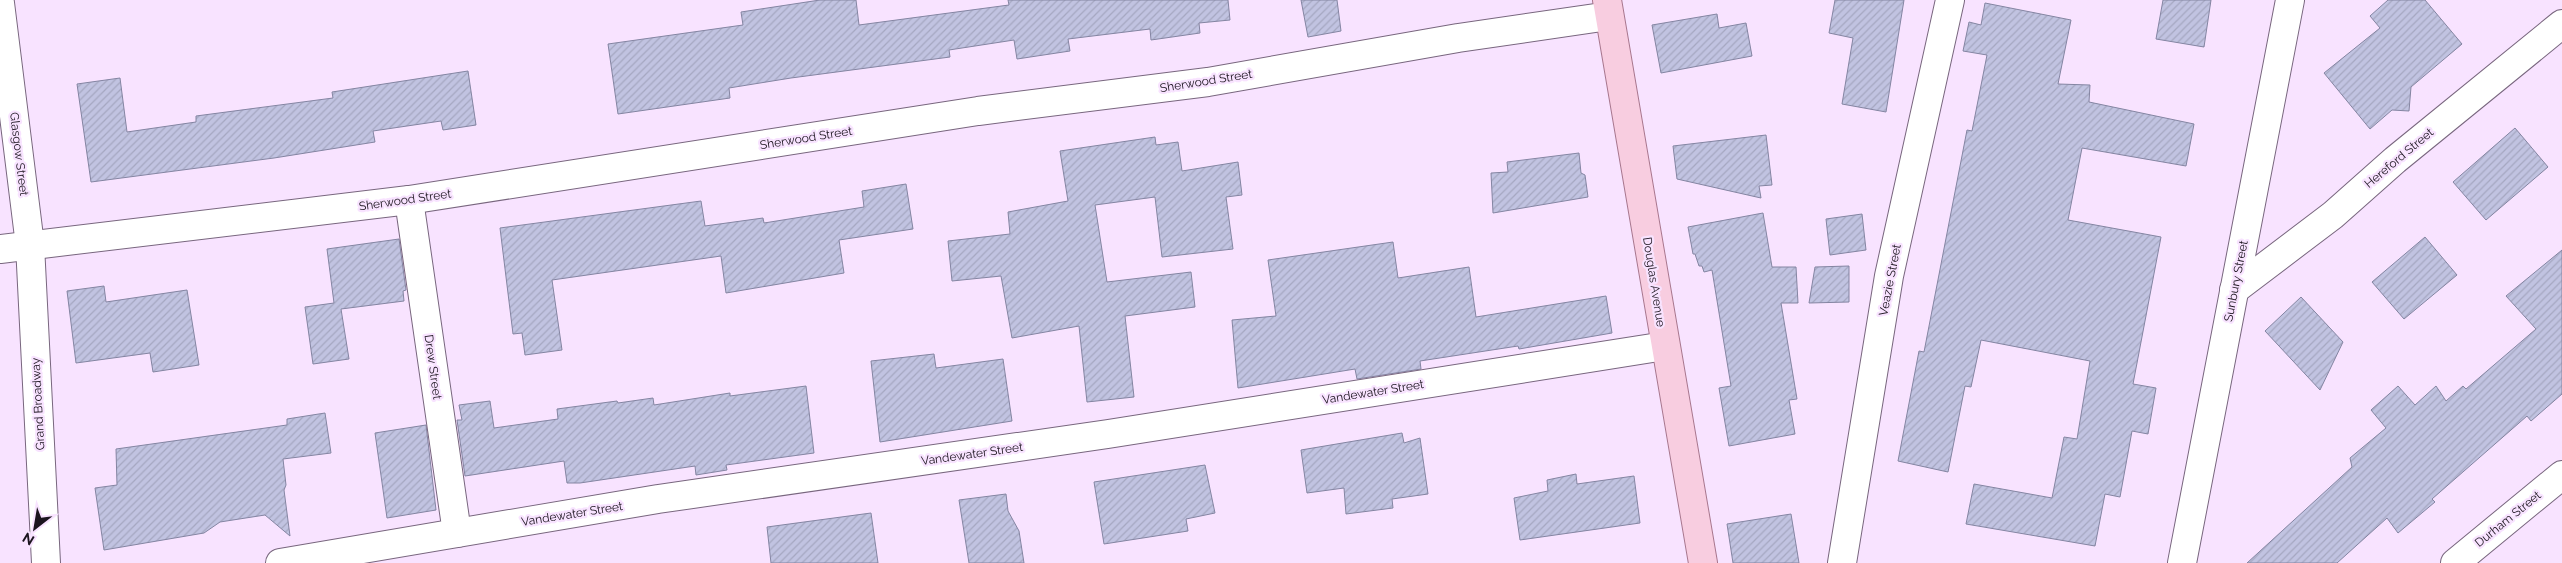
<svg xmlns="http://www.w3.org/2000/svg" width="2562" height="563" font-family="Raleway,sans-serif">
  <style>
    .building { fill: url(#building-hatch); stroke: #8485a2 }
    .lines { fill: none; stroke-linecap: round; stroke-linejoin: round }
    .street-casing { stroke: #78667e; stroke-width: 30 }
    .primary-casing { stroke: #a8778e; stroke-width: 30 }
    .street { stroke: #fff; stroke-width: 28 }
    .primary { stroke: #f8cde0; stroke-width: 28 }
    .labels { text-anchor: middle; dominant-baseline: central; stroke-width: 4.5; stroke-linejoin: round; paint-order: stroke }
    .street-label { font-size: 12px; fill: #1b141e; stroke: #f8e3ff }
  </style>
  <defs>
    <pattern id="building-hatch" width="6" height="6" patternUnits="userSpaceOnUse" patternTransform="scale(1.25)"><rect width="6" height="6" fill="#c1c3e1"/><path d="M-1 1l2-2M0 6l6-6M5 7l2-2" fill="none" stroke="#a5a7c1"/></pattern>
  </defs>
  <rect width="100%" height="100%" fill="#f8e3ff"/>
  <g class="building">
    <polygon points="820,0 856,0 859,25 1009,5 1008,0 1228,0 1230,20 1199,23 1200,33 1151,40 1150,29 1068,39 1070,51 1017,59 1014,40 949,50 950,57 791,78 729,88 730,98 618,114 608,44 743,25 741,12"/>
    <polygon points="1301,0 1337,0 1341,31 1308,37"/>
    <polygon points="1835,0 1904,0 1886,112 1842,104 1853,38 1829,33"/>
    <polygon points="2163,0 2211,0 2204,47 2156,39"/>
    <polygon points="2388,0 2425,0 2462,44 2411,87 2409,111 2392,110 2370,129 2324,73 2380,28 2370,16"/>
    <polygon points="1985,3 2071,20 2058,84 2090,85 2089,102 2194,124 2186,166 2082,148 2068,220 2161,237 2133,384 2156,388 2148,434 2132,431 2120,497 2105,494 2095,546 1966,524 1974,484 2052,498 2064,437 2077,439 2090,361 1981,340 1971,387 1965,386 1948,472 1898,461 1919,351 1924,352 1967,130 1972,131 1987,55 1963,51 1969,22 1981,25"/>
    <polygon points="1717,14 1719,28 1746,23 1752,56 1661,73 1652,25"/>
    <polygon points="468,71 476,125 443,130 441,121 373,131 375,142 274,158 91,182 77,84 120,78 127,132 196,122 196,116 333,98 332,92"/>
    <polygon points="2515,128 2548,167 2486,220 2453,182"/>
    <polygon points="1766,135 1772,185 1759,186 1761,198 1677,179 1673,146"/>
    <polygon points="1155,137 1156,145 1178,142 1182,171 1238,162 1242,195 1226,197 1233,249 1162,257 1155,197 1095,205 1107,282 1191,272 1195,307 1125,316 1134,397 1087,402 1079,326 1012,338 1001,276 952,281 948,241 1010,234 1008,212 1068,201 1060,151"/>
    <polygon points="1579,153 1581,173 1585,175 1588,197 1493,213 1491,173 1508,172 1507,162"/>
    <polygon points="906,184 913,229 839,240 844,273 726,293 721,256 552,280 562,350 525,355 522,333 513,334 500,228 701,201 705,226 763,218 764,223 864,207 862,191"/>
    <polygon points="1763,213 1772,267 1796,267 1798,303 1781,303 1797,399 1789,400 1795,434 1729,446 1719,388 1731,386 1712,270 1704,272 1702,266 1699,266 1695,254 1693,254 1688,227"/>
    <polygon points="1862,214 1866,250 1830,255 1826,219"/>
    <polygon points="2425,237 2457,275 2404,319 2372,282"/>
    <polygon points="399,239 406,290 403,291 404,301 341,309 349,359 313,364 305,307 334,303 327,249"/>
    <polygon points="1393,242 1398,278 1469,267 1476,317 1606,296 1612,333 1519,349 1518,346 1420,361 1421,369 1357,379 1355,369 1238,388 1232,320 1276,316 1268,260"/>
    <polygon points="2562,250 2562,394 2531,421 2527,416 2432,499 2435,502 2398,533 2387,518 2337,563 2247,563 2352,467 2350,458 2386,428 2371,410 2398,386 2415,405 2436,386 2446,401 2463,386 2466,389 2536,329 2506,296"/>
    <polygon points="1849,266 1849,302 1809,303 1815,267"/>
    <polygon points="104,286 106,302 187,290 199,365 153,372 150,353 76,363 67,291"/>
    <polygon points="2301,297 2343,342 2320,390 2265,331"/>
    <polygon points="934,354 936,368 1003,359 1012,421 880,442 871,361"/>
    <polygon points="806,386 814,453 726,465 727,470 696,475 695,466 580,483 567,483 564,461 465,476 457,420 462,420 459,405 490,401 494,428 558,419 557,409 617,401 618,403 653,398 654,405 730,393 730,396"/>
    <polygon points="325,413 331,453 283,459 286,485 284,490 290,536 265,515 220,522 204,533 104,550 95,488 117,485 116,449 287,425 287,419"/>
    <polygon points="426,425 436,510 387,518 375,433"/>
    <polygon points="1402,433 1404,443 1420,438 1428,494 1392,499 1393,508 1346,514 1344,488 1307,493 1301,450"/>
    <polygon points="1205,465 1215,513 1186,519 1188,531 1104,544 1094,482"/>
    <polygon points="1576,474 1577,484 1634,476 1640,523 1520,540 1514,498 1548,491 1547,480"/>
    <polygon points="1006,494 1008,511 1019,531 1024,563 969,563 959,500"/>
    <polygon points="871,513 878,563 771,563 767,527"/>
    <polygon points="1791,514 1799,563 1733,563 1727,524"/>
  </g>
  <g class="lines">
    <g class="street-casing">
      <g id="street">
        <polyline points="0,3 30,245 46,563"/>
        <polyline points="409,200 457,533"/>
        <polyline points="0,249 409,200 978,111 1208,82 1458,38 1609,16"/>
        <polyline points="2234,290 2333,215 2395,160 2562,24"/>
        <polyline points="280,563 658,499 1108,434 1665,346"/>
        <polyline points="1842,563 1889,276 1950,0"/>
        <polyline points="2182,563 2290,0"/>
        <polyline points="2455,563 2562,475"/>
      </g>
    </g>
    <g class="primary-casing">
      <polyline id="primary" points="1607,0 1703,563"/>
    </g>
    <use href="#street" class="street"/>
    <use href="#primary" class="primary"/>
  </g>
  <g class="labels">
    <g class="street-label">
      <text transform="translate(1206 81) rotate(-9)">Sherwood Street</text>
      <text transform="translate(806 138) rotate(-9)">Sherwood Street</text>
      <text transform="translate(19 154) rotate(83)">Glasgow Street</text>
      <text transform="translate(2399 158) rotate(-40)">Hereford Street</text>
      <text transform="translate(405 200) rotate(-8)">Sherwood Street</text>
      <text transform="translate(1890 280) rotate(-79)">Veazie Street</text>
      <text transform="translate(2236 281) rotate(-79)">Sunbury Street</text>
      <text transform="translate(1654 282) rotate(81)">Douglas Avenue</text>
      <text transform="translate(433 367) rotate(82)">Drew Street</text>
      <text transform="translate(1373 392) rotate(-9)">Vandewater Street</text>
      <text transform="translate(38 404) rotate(-93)">Grand Broadway</text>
      <text transform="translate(972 454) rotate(-8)">Vandewater Street</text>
      <text transform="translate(572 514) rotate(-9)">Vandewater Street</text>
      <text transform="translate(2508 519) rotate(-39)">Durham Street</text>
    </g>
  </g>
  <g transform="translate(35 528) rotate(211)" stroke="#f8e3ff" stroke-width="4" paint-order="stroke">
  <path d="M0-4L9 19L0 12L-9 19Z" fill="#1b141e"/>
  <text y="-8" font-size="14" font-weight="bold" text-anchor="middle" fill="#1b141e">N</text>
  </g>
</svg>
